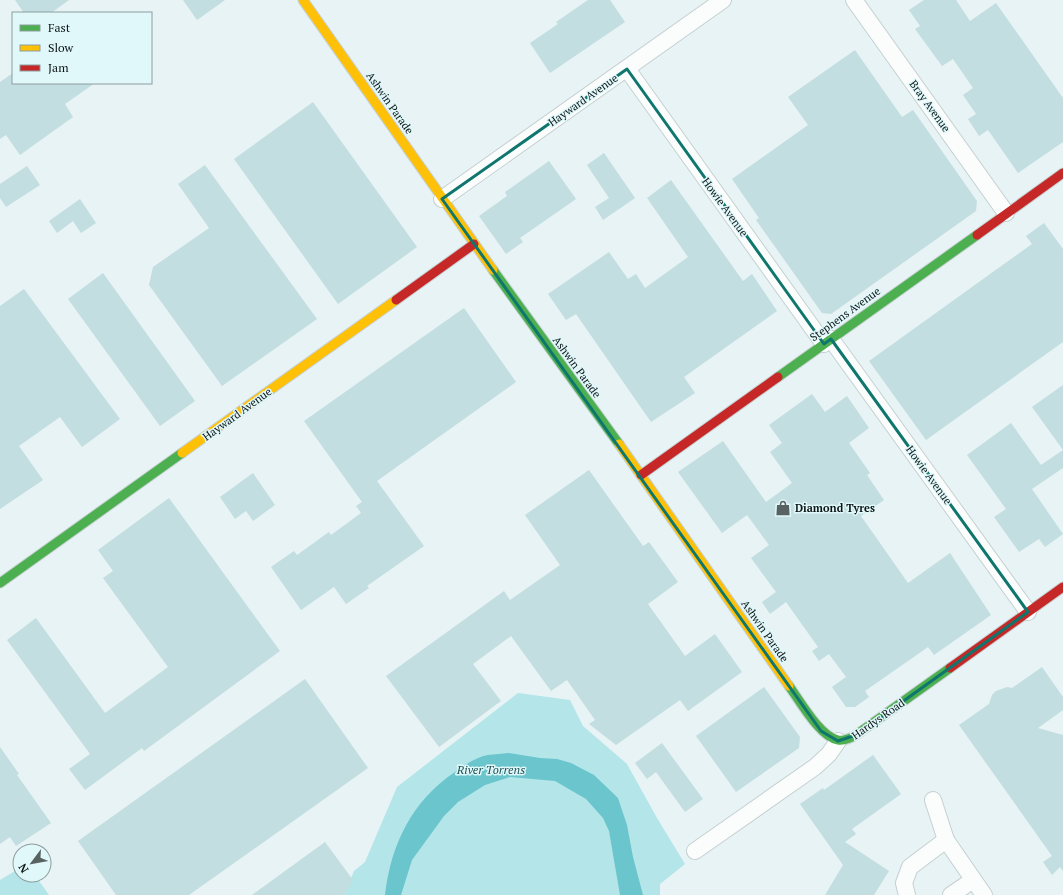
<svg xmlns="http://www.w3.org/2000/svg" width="1063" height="895" font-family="'PT Serif',serif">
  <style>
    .green { fill: #b4e5e9 }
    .water { fill: #6ac5cc }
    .building { fill: #c2dee0 }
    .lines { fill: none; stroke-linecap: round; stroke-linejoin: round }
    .street-casing { stroke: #c6d0d1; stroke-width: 18 }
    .fast-casing { stroke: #c6d0d1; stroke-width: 11 }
    .slow-casing { stroke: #c6d0d1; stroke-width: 11 }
    .jam-casing { stroke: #c6d0d1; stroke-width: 11 }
    .street { stroke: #fbfdfd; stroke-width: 16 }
    .fast { stroke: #4caf50; stroke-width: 9 }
    .slow { stroke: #ffc107; stroke-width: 9 }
    .jam { stroke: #c62828; stroke-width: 9 }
    .marked { fill: none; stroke: #0f766e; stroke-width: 3; stroke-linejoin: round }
    .labels { text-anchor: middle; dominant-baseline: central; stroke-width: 3; stroke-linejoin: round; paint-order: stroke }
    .street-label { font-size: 11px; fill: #0c1415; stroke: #e1f8fa }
    .poi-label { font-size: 11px; font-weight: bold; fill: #0c1415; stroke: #e1f8fa; text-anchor: start }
    .water-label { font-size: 12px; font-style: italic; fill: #205357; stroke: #e1f8fa }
  </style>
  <rect width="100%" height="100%" fill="#e7f3f4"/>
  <g class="green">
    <polygon points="518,693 570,700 583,726 627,764 657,818 685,864 660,884 660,895 344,895 354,871 365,862 397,787"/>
    <polygon points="20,868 20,875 35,875 49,895 0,895 0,880"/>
  </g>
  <path class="water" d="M509 753 540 758 557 759 571 763 594 775 618 798 627 825 633 857 643 895H620L609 831 603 818 586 799 555 781 510 777 485 785 458 802 444 816 412 860 401 895H385C391 844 412 801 455 772 465 765 476 757 488 755 495 754 502 754 509 753Z"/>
  <g class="building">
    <polygon points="15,0 69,0 51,13 24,13"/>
    <polygon points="183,0 225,0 197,20"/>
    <polygon points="588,0 610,0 625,22 550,73 530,43 558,24 556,22"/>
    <polygon points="924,0 956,0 970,21 996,3 1063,98 1063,142 1018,173 988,130 979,136 968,119 976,114 963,95 973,88 953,59 942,66 915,29 920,26 909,10"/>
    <polygon points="855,50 902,117 913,110 977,201 976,211 831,314 822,313 756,220 759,218 732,179 808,125 788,97"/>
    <polygon points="13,73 13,83 95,83 65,104 73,117 20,155 6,135 0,139 0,82"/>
    <polygon points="313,102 417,247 338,304 234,159"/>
    <polygon points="604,153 635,198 603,220 595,207 609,198 587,165"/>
    <polygon points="549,161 576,199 520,238 523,242 506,254 479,216 507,196 505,192"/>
    <polygon points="205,165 317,319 222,386 149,285 153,267 209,228 178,184"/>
    <polygon points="27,166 40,185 6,207 0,198 0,184"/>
    <polygon points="671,180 743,281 752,274 777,311 684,377 695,393 651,422 576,314 566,320 548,294 609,252 628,279 636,274 645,288 688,257 647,198"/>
    <polygon points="80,199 96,223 81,233 73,221 57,233 49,221"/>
    <polygon points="1044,223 1063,249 1063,342 926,440 869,361 1032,244 1026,236"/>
    <polygon points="103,273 195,401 160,426 68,299"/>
    <polygon points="24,289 120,419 82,447 60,417 19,446 43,480 0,509 0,306"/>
    <polygon points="464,308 516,382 377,481 424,546 367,586 369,588 346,604 334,587 301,610 271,567 294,551 297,555 329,532 331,535 361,513 356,506 362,502 304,421"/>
    <polygon points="1063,385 1063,468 1032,489 1063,534 1045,547 1039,539 1019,552 994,517 1006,509 967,455 1011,423 1041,465 1063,450 1032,407"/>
    <polygon points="812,394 825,412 847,396 869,428 849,443 870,473 867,475 884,500 861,516 908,583 950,553 991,615 934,655 928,647 865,691 869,697 855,707 846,707 832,687 846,677 829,654 819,661 812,651 818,647 786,602 770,614 762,602 776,592 751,558 769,545 747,515 722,533 678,472 723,441 766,502 792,483 770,452 782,443 769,425"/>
    <polygon points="589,470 643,546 649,542 678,582 648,604 685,656 715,634 742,672 688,711 680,700 616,745 589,724 595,720 567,680 551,691 511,636 473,664 501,701 439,747 386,676 504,591 510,600 560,565 525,515"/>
    <polygon points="253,473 275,505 253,521 246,511 235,519 220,497"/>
    <polygon points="169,498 280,651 144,751 142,748 85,790 69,769 90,754 7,640 36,618 105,713 168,667 103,578 113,571 98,550"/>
    <polygon points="1042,667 1063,697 1063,710 1038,728 1063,735 1063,871 1060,867 1052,875 1043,862 1052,856 959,725 989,704 992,695 996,691 1007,687 1012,688"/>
    <polygon points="305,679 368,768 189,895 116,895 78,841"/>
    <polygon points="764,687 800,737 799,748 736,792 696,736"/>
    <polygon points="662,743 703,799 685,812 656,772 647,779 635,763"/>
    <polygon points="0,747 19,774 17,775 51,823 16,846 10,837 0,844"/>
    <polygon points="873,755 901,794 852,829 856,834 845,842 889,871 874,895 825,895 843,865 800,804 823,788 824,790"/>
    <polygon points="325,842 353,880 344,895 252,895"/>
  </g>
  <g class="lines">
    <g class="street-casing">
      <g id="street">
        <polyline points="854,0 1006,213"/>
        <polyline points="627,69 824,344"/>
        <polyline points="442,199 723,0"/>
        <polyline points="831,339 1028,612"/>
        <polyline points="933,800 946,840 984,895"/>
        <polyline points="695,851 815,767 829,754 838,741"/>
        <polyline points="907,895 904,883 910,867 946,840"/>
        <polyline points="951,895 973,880"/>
      </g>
    </g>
    <g class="fast-casing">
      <g id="fast">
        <polyline points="493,270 619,444"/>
        <polyline points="778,377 977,235"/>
        <polyline points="0,583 182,453"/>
        <path d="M789 686C800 701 820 737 838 740 845 741 851 738 856 735L950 668"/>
      </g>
    </g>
    <g class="slow-casing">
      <g id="slow">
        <polyline points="303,0 493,270"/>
        <polyline points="619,444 789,686"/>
        <polyline points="182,453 396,300"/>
      </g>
    </g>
    <g class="jam-casing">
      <g id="jam">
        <polyline points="977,235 1063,173"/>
        <polyline points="396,300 474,244"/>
        <polyline points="641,475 778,377"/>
        <polyline points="950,668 1063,587"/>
      </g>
    </g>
    <use href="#street" class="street"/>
    <use href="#fast" class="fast"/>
    <use href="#slow" class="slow"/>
    <use href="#jam" class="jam"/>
  </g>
  <path class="marked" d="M627 69 824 344 831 339 1028 612 856 735 838 741 821 731 442 199Z"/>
  <defs>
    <g id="shop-bare" transform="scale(1.2)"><path d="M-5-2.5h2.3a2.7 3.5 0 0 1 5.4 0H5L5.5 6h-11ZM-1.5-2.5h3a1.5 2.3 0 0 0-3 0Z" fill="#596263" stroke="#e1f8fa" stroke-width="2.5" paint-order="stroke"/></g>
  </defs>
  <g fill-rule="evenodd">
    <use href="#shop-bare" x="783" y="508"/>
  </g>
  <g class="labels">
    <g class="street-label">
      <text transform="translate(583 100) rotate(-35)">Hayward Avenue</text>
      <text transform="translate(390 103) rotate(55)">Ashwin Parade</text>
      <text transform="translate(930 106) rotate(54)">Bray Avenue</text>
      <text transform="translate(725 207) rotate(54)">Howie Avenue</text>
      <text transform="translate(845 314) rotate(-36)">Stephens Avenue</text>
      <text transform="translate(577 367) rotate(54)">Ashwin Parade</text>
      <text transform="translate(237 414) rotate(-36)">Hayward Avenue</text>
      <text transform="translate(929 475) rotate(54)">Howie Avenue</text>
      <text transform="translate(765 631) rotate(55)">Ashwin Parade</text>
      <text transform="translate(878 719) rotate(-35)">Hardys Road</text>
    </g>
    <g class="poi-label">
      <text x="795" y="508">Diamond Tyres</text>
    </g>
    <g class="water-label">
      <text x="491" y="769">River Torrens</text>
    </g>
  </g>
  <rect x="12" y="12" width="140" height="72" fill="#e1f8fa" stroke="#8c9d9e"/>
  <rect x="20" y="25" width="20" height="6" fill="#4caf50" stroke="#8c9d9e"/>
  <text x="48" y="32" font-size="12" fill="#0c1415">Fast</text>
  <rect x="20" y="45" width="20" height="6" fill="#ffc107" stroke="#8c9d9e"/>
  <text x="48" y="52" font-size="12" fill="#0c1415">Slow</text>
  <rect x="20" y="65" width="20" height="6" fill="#c62828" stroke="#8c9d9e"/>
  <text x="48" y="72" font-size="12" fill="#0c1415">Jam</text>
  <g transform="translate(32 863) rotate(238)"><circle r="19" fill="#e1f8fa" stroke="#8c9d9e"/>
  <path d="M0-3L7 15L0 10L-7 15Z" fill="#596263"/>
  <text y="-6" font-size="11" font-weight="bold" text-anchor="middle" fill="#0c1415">N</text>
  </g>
</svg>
